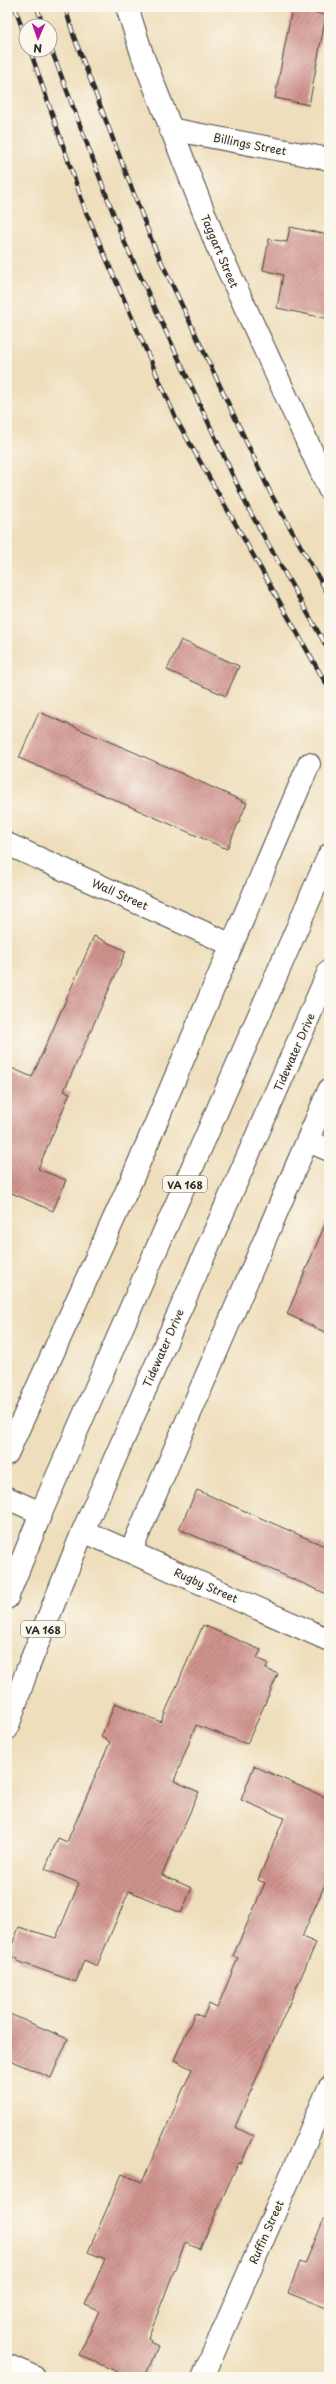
<svg xmlns="http://www.w3.org/2000/svg" width="336" height="2384" font-family="'Playpen Sans',sans-serif">
  <style>
    .building { fill: url(#building-hatch) }
    .lines { fill: none; stroke-linecap: round; stroke-linejoin: round }
    .minor-casing { stroke: #484641; stroke-width: 24 }
    .highway-casing { stroke: #484641; stroke-width: 24 }
    .minor { stroke: #fff; stroke-width: 22 }
    .highway { stroke: #fff; stroke-width: 22 }
    .rail-casing { stroke: #2b2b2b; stroke-width: 4.5 }
    .rail { stroke: #fbf7ec; stroke-width: 3; stroke-dasharray: 9; stroke-linecap: butt }
    .labels { text-anchor: middle; dominant-baseline: central; stroke-width: 3; stroke-linejoin: round; paint-order: stroke }
    .shield { fill: #fbf7ec; stroke: #696865; stroke-width: 1 }
    .shield-label { font-size: 10px; font-weight: bold; fill: #2b2b2b }
    .street-label { font-size: 11px; fill: #2b2b2b; stroke: #fbf7ec }
  </style>
  <defs>
    <pattern id="building-hatch" width="6" height="6" patternUnits="userSpaceOnUse"><rect width="6" height="6" fill="#d0938d"/><path d="M-1 1l2-2M0 6l6-6M5 7l2-2" fill="none" stroke="#a97873"/></pattern>
  </defs>
  <rect width="100%" height="100%" fill="#fbf7ec"/>
  <filter id="ink" filterUnits="userSpaceOnUse"><feTurbulence type="fractalNoise" baseFrequency=".025" numOctaves="2"/><feDisplacementMap in="SourceGraphic" scale="8" xChannelSelector="R" yChannelSelector="G"/><feConvolveMatrix kernelMatrix="1 2 1 2 8 2 1 2 1" color-interpolation-filters="sRGB"/></filter>
  <filter id="wash" filterUnits="userSpaceOnUse"><feTurbulence type="fractalNoise" baseFrequency=".012" numOctaves="4" result="noise"/><feDisplacementMap in="SourceGraphic" scale="16" xChannelSelector="R" yChannelSelector="G"/><feGaussianBlur stdDeviation="0.9" result="paint"/><feColorMatrix in="noise" values="0 0 0 0 0 0 0 0 0 0 0 0 0 0 0 0 0 1.4 0 .05"/><feComposite in="paint" operator="in"/></filter>
  <g filter="url(#wash)">
    <rect width="100%" height="100%" fill="#efdebc"/>
    <g id="blocks">
      <g class="building">
        <polygon points="292,8 326,15 309,105 275,98"/>
        <polygon points="290,227 329,235 329,319 277,308 283,275 263,270 269,239 287,242"/>
        <polygon points="181,640 239,666 226,696 167,670"/>
        <polygon points="39,712 136,753 247,803 227,849 19,758"/>
        <polygon points="94,936 126,951 64,1091 70,1093 38,1169 66,1180 53,1211 7,1191 7,1066 32,1077"/>
        <polygon points="329,1215 329,1334 287,1314"/>
        <polygon points="197,1490 329,1548 329,1595 179,1529"/>
        <polygon points="203,1625 261,1650 257,1658 268,1663 266,1669 278,1674 247,1744 196,1725 174,1781 199,1792 162,1875 192,1888 181,1913 129,1891 97,1966 84,1960 76,1982 17,1961 18,1959 8,1955 19,1927 56,1938 79,1883 45,1869 58,1838 67,1842 110,1742 101,1737 115,1703 161,1722"/>
        <polygon points="254,1766 329,1799 329,1875 302,1937 316,1943 235,2127 253,2136 241,2164 238,2163 200,2249 185,2243 148,2338 151,2340 150,2342 158,2346 145,2377 129,2377 79,2355 99,2311 85,2305 105,2259 88,2252 122,2174 142,2182 192,2069 174,2060 195,2013 203,2017 209,2004 217,2008 238,1958 233,1956 265,1883 258,1880 284,1818 241,1800"/>
        <polygon points="7,2013 68,2039 51,2078 7,2059"/>
        <polygon points="329,2207 329,2309 288,2293 300,2262 305,2264"/>
      </g>
    </g>
  </g>
  <g filter="url(#ink)">
    <use href="#blocks" fill-opacity="0" stroke="#484641" stroke-width="1"/>
    <g class="lines">
      <g class="minor-casing">
        <g id="minor">
          <polyline points="127,7 143,57 217,246 329,489"/>
          <polyline points="170,129 329,159"/>
          <polyline points="7,844 232,945"/>
          <polyline points="308,1141 329,1150"/>
          <polyline points="7,1454 132,1179 309,764"/>
          <polyline points="7,1498 41,1513"/>
          <polyline points="83,1531 329,1640"/>
          <polyline points="131,1551 329,1090"/>
          <polyline points="7,2365 34,2377"/>
          <polyline points="203,2377 329,2088"/>
        </g>
      </g>
      <g class="highway-casing">
        <g id="highway">
          <polyline points="7,1598 41,1513 329,855"/>
          <polyline points="7,1729 27,1670 83,1531 329,971"/>
        </g>
      </g>
      <use href="#minor" class="minor"/>
      <use href="#highway" class="highway"/>
      <g class="rail-casing">
        <g id="rail">
          <polyline points="15,7 26,40"/>
          <polyline points="37,7 43,26"/>
          <polyline points="65,7 74,37 153,244 271,494 329,596"/>
          <polyline points="50,46 123,239 249,510 329,651"/>
          <polyline points="30,50 86,212 176,419 329,689"/>
        </g>
      </g>
      <use href="#rail" class="rail"/>
    </g>
  </g>
  <g class="labels">
    <g class="shield">
      <rect x="163" y="1176" width="44" height="16" rx="3"/>
      <rect x="21" y="1621" width="44" height="16" rx="3"/>
    </g>
    <g class="shield-label">
      <text x="185" y="1184">VA 168</text>
      <text x="43" y="1629">VA 168</text>
    </g>
    <g class="street-label">
      <text transform="translate(250 144) rotate(11)">Billings Street</text>
      <text transform="translate(220 251) rotate(67)">Taggart Street</text>
      <text transform="translate(120 894) rotate(24)">Wall Street</text>
      <text transform="translate(294 1052) rotate(-66)">Tidewater Drive</text>
      <text transform="translate(163 1348) rotate(-66)">Tidewater Drive</text>
      <text transform="translate(206 1585) rotate(24)">Rugby Street</text>
      <text transform="translate(266 2232) rotate(-66)">Ruffin Street</text>
    </g>
  </g>
  <rect width="336" height="2384" fill="none" stroke="#fbf7ec" stroke-width="24"/>
  <g transform="translate(38 38) rotate(182)"><circle r="19" fill="#fbf7ec" stroke="#a8a59f"/>
  <path d="M0-3L7 15L0 10L-7 15Z" fill="#b5179e"/>
  <text y="-6" font-size="11" font-weight="bold" text-anchor="middle" fill="#2b2b2b">N</text>
  </g>
</svg>
